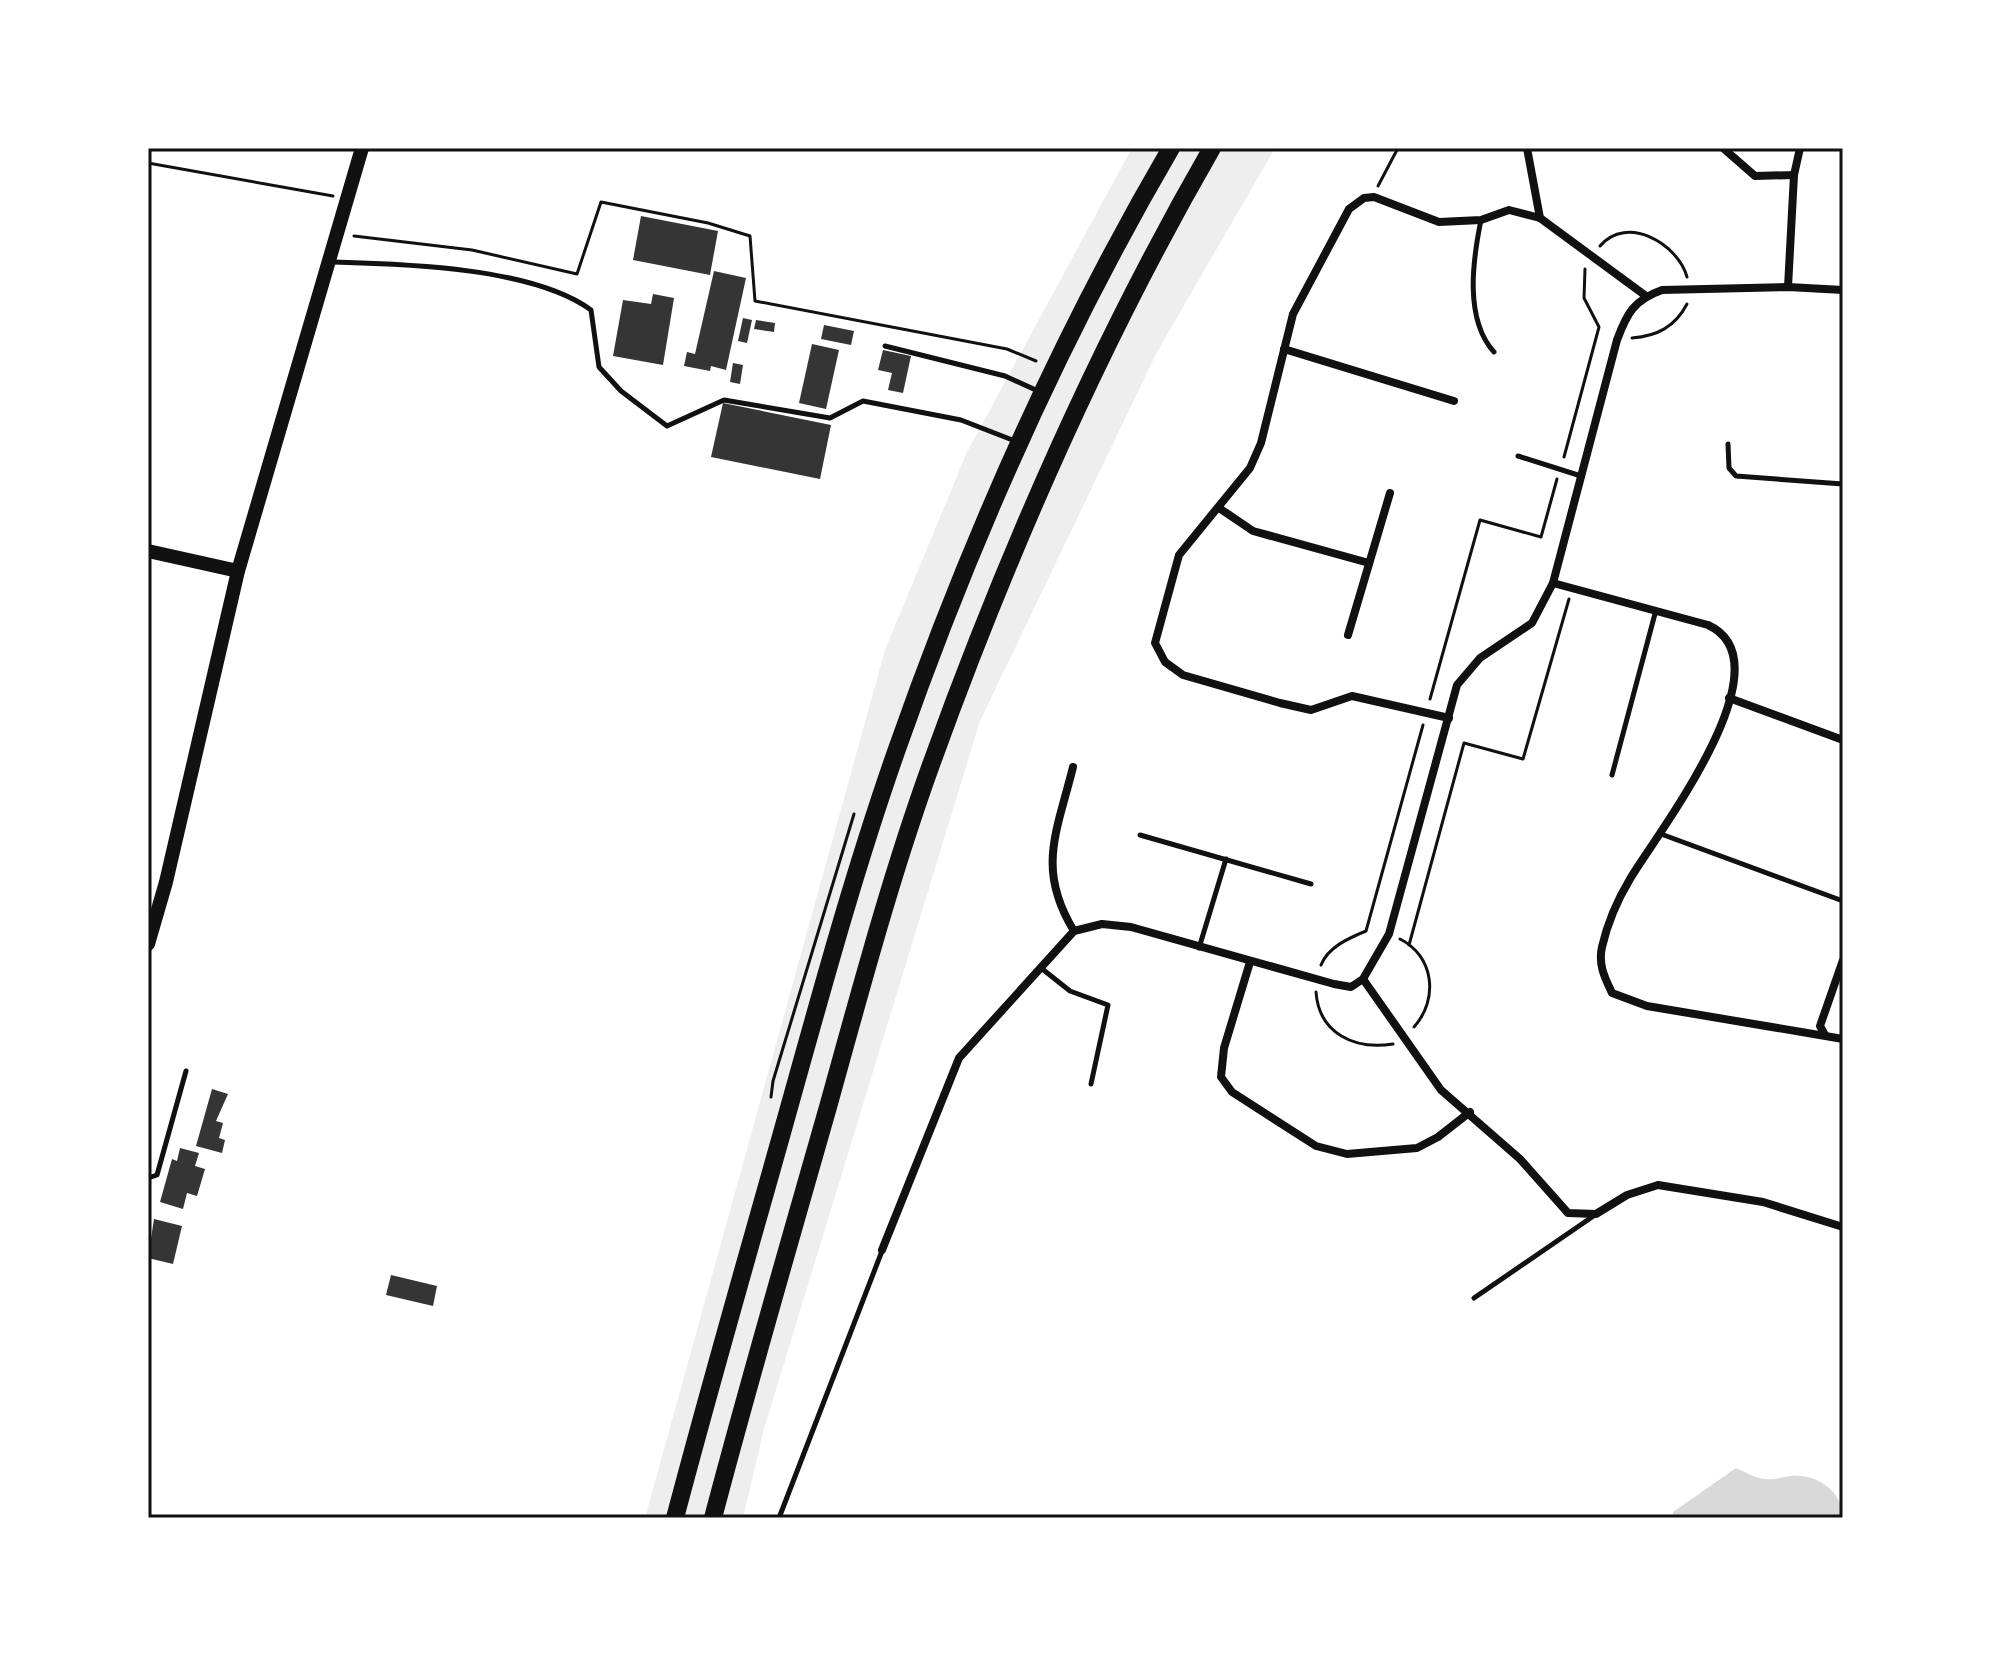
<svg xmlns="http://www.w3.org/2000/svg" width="1991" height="1666" font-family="Ubuntu,sans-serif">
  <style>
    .green { fill: #eee }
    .water { fill: #d9d9d9 }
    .building { fill: #353535 }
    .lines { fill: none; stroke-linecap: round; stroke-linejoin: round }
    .path { stroke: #111; stroke-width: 3 }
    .service { stroke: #111; stroke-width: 5 }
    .minor { stroke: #111; stroke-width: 8 }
    .tertiary { stroke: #111; stroke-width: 14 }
    .trunk { stroke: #111; stroke-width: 18 }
    .neatline { fill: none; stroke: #111; stroke-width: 3 }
  </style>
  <rect width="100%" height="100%" fill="#fff"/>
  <polygon class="green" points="1132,148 1275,148 1156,354 980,721 764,1429 743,1518 645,1518 885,650 967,452"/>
  <path class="water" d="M1736 1468C1745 1472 1755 1478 1765 1479 1774 1480 1782 1477 1791 1476 1818 1474 1843 1492 1843 1518H1674L1673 1512Z"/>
  <g class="building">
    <polygon points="641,216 718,231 710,275 633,260"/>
    <polygon points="714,271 746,278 726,370 711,366 710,371 684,366 687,352 695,354"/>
    <polygon points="653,294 674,298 663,365 613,356 623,300 651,304"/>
    <polygon points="743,318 752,320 747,343 738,341"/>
    <polygon points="756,320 775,323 774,332 754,329"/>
    <polygon points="824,325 854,331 851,345 821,339"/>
    <polygon points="812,344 839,350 826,409 799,403"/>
    <polygon points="883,350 911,356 903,393 888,390 892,373 878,370"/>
    <polygon points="733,363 743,365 740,384 730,382"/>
    <polygon points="723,403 831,425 820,479 711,457"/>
    <polygon points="212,1089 228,1094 216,1121 223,1123 219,1138 225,1140 222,1153 196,1146"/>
    <polygon points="180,1148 199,1153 195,1166 205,1169 197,1196 187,1193 183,1209 160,1202 172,1159 177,1161"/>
    <polygon points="154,1219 182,1226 173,1264 148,1258"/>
    <polygon points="391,1275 437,1286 433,1306 386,1295"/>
  </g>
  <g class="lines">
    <g class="path">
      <polyline points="148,163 333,196"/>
      <polyline points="1378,186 1398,148"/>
      <polyline points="354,236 472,250 577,274 601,202 708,223 750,236 755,301 1007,349 1036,361"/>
      <path d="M1600 246C1627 214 1678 244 1687 277"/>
      <path d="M1632 338C1657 336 1675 327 1687 304"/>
      <polyline points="1564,457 1599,327 1584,298 1585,269"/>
      <polyline points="1430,699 1480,520 1541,537 1557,479"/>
      <path d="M1400 939C1434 956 1439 999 1414 1027"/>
      <polyline points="1409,945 1464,743 1523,759 1569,599"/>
      <path d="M1321 965C1328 947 1349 938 1366 931L1423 725"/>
      <path d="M1316 992C1319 1034 1355 1050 1393 1044"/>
      <polyline points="771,1097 773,1081 854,814"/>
    </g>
    <g class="service">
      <path d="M1481 220C1473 259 1464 319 1494 352"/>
      <path d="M331 262C404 264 532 267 591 310L599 367 621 391 667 426 724 400 830 418 863 401 961 420 1015 441"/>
      <polyline points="885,346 1005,376 1038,391"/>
      <polyline points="1728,444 1729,468 1736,476 1843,484"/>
      <polyline points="1518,456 1581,476"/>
      <polyline points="1612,775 1656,610"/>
      <polyline points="1661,834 1843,901"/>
      <polyline points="1140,835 1311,884"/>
      <polyline points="1199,948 1226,859"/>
      <polyline points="1041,968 1070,991 1108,1005 1091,1084"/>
      <polyline points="148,1178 157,1175 186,1071"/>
      <polyline points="1474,1298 1595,1215"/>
      <polyline points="779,1518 882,1251"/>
    </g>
    <g class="minor">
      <polyline points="1527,148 1540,218 1646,296"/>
      <polyline points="1723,148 1755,176 1794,175"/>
      <polyline points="1788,287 1794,175 1800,148"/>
      <polyline points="1284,349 1454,401"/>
      <polyline points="1219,508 1253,531 1369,563"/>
      <path d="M1553 583 1708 625C1791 663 1656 835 1630 879 1618 899 1607 925 1602 947 1598 965 1605 978 1612 993L1647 1006 1843 1039"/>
      <polyline points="1348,635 1390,493"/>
      <polyline points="1729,698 1843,740"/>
      <polyline points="1449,718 1352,696 1311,710 1280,703 1183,675 1165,662 1155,643 1179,555 1250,468 1261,443 1293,314 1349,209 1364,198 1374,197 1439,222 1481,220 1509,210 1540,218"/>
      <path d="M1073 767C1057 832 1036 869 1074 931"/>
      <polyline points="1250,962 1224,1048 1221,1077 1232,1092 1316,1146 1347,1154 1417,1148 1438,1137 1470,1112"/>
      <polyline points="1363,979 1441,1090 1520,1159 1568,1213 1596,1214 1627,1195 1658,1185 1763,1202 1843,1227"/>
      <polyline points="1825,1035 1820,1026 1843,960"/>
      <path d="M882 1250 959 1058 1074 931 1102 924 1131 927 1334 984 1351 987 1363 979 1389 934 1457 685 1480 658 1532 623 1553 583 1617 340C1627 313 1634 300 1662 290L1788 287 1843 290"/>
    </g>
    <g class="tertiary">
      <polyline points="148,551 238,571"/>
      <polyline points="148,944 166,882 238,571 362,148"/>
    </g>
    <g class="trunk">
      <path d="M675 1518C710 1385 748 1254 785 1122 820 997 854 871 897 749 970 541 1060 338 1171 148"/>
      <path d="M713 1518C749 1381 789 1244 828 1107 860 992 891 875 932 762 1009 549 1099 344 1212 148"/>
    </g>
  </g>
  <rect width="1991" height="1666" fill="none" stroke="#ffffff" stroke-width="300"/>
  <rect x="150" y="150" width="1691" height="1366" class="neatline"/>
</svg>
